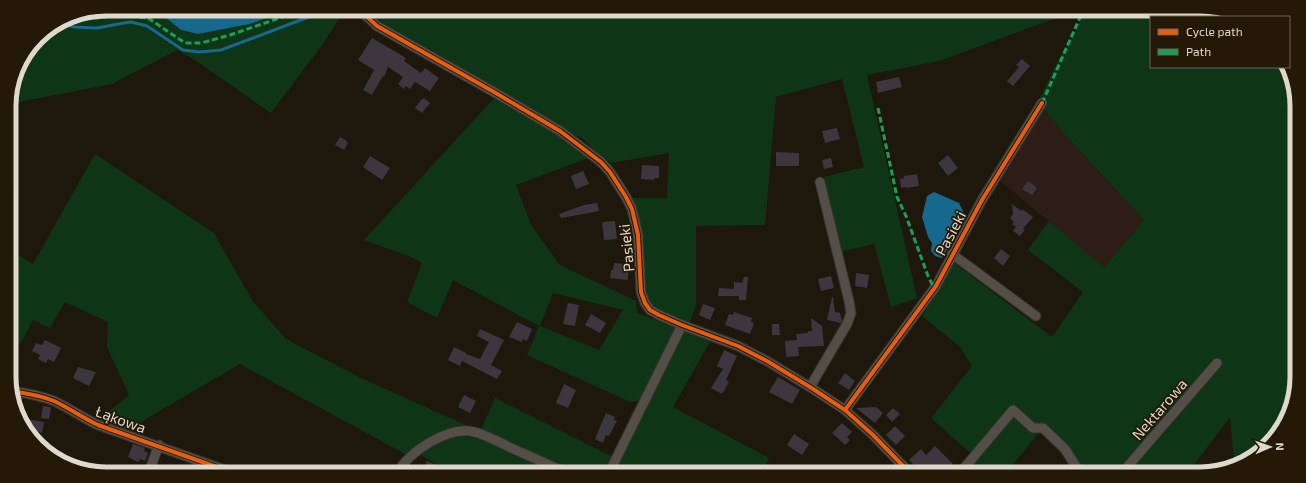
<svg xmlns="http://www.w3.org/2000/svg" width="1306" height="483" font-family="'Exo 2',sans-serif">
  <style>
    .industrial { fill: #2d1c17 }
    .green { fill: #0f3517; fill-rule: evenodd }
    .water { fill: #16688d }
    .lines { fill: none; stroke-linecap: round; stroke-linejoin: round }
    .stream { stroke: #16688d; stroke-width: 3 }
    .building { fill: #3c363e }
    .minor-casing { stroke: #36322b; stroke-width: 11 }
    .minor { stroke: #534f48; stroke-width: 9 }
    .quiet { stroke: #1a9f57; stroke-width: 3; stroke-dasharray: 6 3; stroke-linecap: butt }
    .cycleway-casing { stroke: #231906; stroke-width: 6 }
    .cycleway { stroke: #e95d12; stroke-width: 4 }
    .labels { text-anchor: middle; dominant-baseline: central; stroke-width: 3.5; stroke-linejoin: round; paint-order: stroke }
    .street-label { font-size: 15px; fill: #dfd8cc; stroke: #231906 }
    .rim { fill: none; stroke: #dfd8cc; stroke-width: 5 }
  </style>
  <rect width="100%" height="100%" fill="#1d170c"/>
  <polygon class="industrial" points="1038,102 1066,136 1144,220 1104,267 994,176"/>
  <g class="green">
    <polygon points="106,9 155,9 181,30 198,34 250,24 290,10 353,10 365,22 345,10 322,45 271,113 195,60 177,50 112,84 9,104 9,100 19,63 42,33 69,16"/>
    <polygon points="368,10 394,10 401,18 426,10 1070,13 939,61 867,75 917,298 891,307 874,244 840,252 824,177 864,167 842,79 776,97 765,225 696,226 696,305 689,324 651,306 645,293 631,198 667,198 669,153 611,163 598,154 582,138 570,133 381,22"/>
    <polygon points="1077,13 1231,14 1235,17 1151,17 1151,67 1284,67 1296,93 1292,408 1259,454 1234,463 1230,417 1187,474 1080,473 1040,431 1006,473 966,473 977,459 931,418 972,366 960,347 922,316 953,262 1052,337 1083,292 1028,250 1049,221 1104,267 1144,220 1066,136 1038,102 1059,59 1080,21"/>
    <path d="M495 97 558 134 591 157 516 185 531 225 560 265 636 301 637 313 675 327V333L639 401 630 402 527 355 539 326 453 280 437 318 407 302 422 263 411 257 364 240ZM553 293 623 310 599 350 540 326Z"/>
    <path d="M95 154 214 233 252 300 286 339 361 378 468 426C441 431 427 437 407 455L240 364 127 430 97 421 129 395 107 347 108 322 65 302 50 328 33 320 19 346 11 342 10 250 33 264Z"/>
    <polygon points="683,330 711,340 673,407 769,458 762,472 613,471"/>
    <polygon points="495,398 613,457 606,471 569,471 480,432"/>
    <polygon points="458,435 481,439 554,471 448,471 419,454 440,442"/>
  </g>
  <g class="water">
    <polygon points="155,9 290,10 250,24 198,34 181,30"/>
    <polygon points="394,10 426,10 401,18"/>
    <polygon points="934,192 959,203 965,215 951,243 942,258 935,256 931,251 932,243 928,237 922,217 927,196"/>
  </g>
  <g class="lines">
    <polyline class="stream" points="59,23 74,27 97,28 124,23 131,22 147,26 183,50 199,52 221,50 327,10"/>
  </g>
  <g class="building">
    <polygon points="372,38 406,58 404,61 421,73 425,68 439,78 430,91 415,82 410,89 406,86 404,89 398,84 403,77 388,67 384,77 383,76 372,95 363,90 374,70 358,60"/>
    <polygon points="1022,59 1030,66 1013,86 1007,81 1019,67 1016,65"/>
    <polygon points="899,77 902,87 878,93 876,82"/>
    <polygon points="424,98 430,103 422,113 415,108 421,100"/>
    <polygon points="837,128 840,139 825,143 822,131"/>
    <polygon points="340,137 347,141 346,142 348,143 344,150 335,145"/>
    <polygon points="776,152 799,153 799,166 776,166"/>
    <polygon points="948,155 958,168 948,176 938,163"/>
    <polygon points="370,156 390,168 382,180 363,167"/>
    <polygon points="831,158 833,167 824,169 822,160"/>
    <polygon points="642,165 659,166 659,178 654,178 654,180 641,179"/>
    <polygon points="583,171 589,184 576,189 571,176"/>
    <polygon points="917,174 919,186 906,188 906,187 901,188 900,179 904,178 904,176"/>
    <polygon points="1028,181 1037,188 1032,195 1022,189"/>
    <polygon points="597,203 599,211 561,218 559,214 584,205"/>
    <polygon points="1012,204 1021,211 1022,209 1033,217 1023,229 1025,230 1020,236 1013,231 1016,227 1012,224 1014,222 1010,218 1013,214"/>
    <polygon points="615,221 617,239 604,240 602,222"/>
    <polygon points="1001,249 1010,256 1003,266 994,258"/>
    <polygon points="614,263 626,264 625,267 629,267 628,280 610,278 611,270 613,270"/>
    <polygon points="856,273 869,275 867,288 855,286"/>
    <polygon points="831,276 834,288 821,291 818,279"/>
    <polygon points="744,277 748,277 746,300 739,300 739,296 718,296 719,288 734,289 734,282 742,283"/>
    <polygon points="832,297 833,297 835,312 840,313 842,321 841,323 827,320"/>
    <polygon points="568,303 579,305 575,326 563,324"/>
    <polygon points="703,304 715,308 710,320 699,315"/>
    <polygon points="734,312 752,318 751,322 754,323 750,334 725,325 729,314 733,315"/>
    <polygon points="591,314 606,323 600,333 585,325"/>
    <polygon points="811,318 822,326 824,346 798,347 799,356 786,357 785,341 797,340 796,334 808,333 808,331 812,331"/>
    <polygon points="517,322 532,329 527,341 523,339 522,342 509,337"/>
    <polygon points="772,324 779,324 780,335 772,335"/>
    <polygon points="480,329 504,340 491,365 502,371 497,379 462,361 460,366 448,360 454,347 466,353 466,354 480,359 489,342 477,336"/>
    <polygon points="45,340 61,348 54,362 48,359 46,363 38,359 40,355 32,351 36,343 42,345"/>
    <polygon points="724,350 737,356 726,380 729,382 722,394 711,388 723,369 717,366"/>
    <polygon points="78,367 96,372 89,386 73,378"/>
    <polygon points="845,373 855,381 849,390 838,383"/>
    <polygon points="778,377 800,390 792,404 769,392"/>
    <polygon points="564,384 576,390 568,408 556,403"/>
    <polygon points="464,395 476,401 470,413 458,407"/>
    <polygon points="43,406 51,407 49,419 41,418"/>
    <polygon points="876,407 883,413 875,423 856,408"/>
    <polygon points="893,408 900,414 892,422 886,415"/>
    <polygon points="606,413 615,417 614,420 617,421 609,436 606,435 603,443 595,439"/>
    <polygon points="26,419 44,422 42,433 39,432 37,443 33,441 25,425"/>
    <polygon points="842,423 852,432 847,437 850,440 845,445 832,433"/>
    <polygon points="895,426 905,436 896,445 886,435"/>
    <polygon points="794,434 809,444 802,455 787,445"/>
    <polygon points="133,444 145,448 144,451 148,453 145,461 140,459 138,462 128,457"/>
    <polygon points="935,446 953,464 944,473 921,473 909,460 921,449 926,455"/>
    <polygon points="427,461 449,470 449,471 423,470"/>
  </g>
  <g class="lines">
    <g class="minor-casing">
      <g id="minor">
        <polyline points="360,10 377,26 494,92 560,131 601,162 610,172 626,197 632,209 638,235 641,292 645,303 650,310 659,315 682,325 738,346 767,361 810,387 845,410 873,435 910,473"/>
        <polyline points="952,254 1036,316"/>
        <polyline points="810,387 847,324 851,313 849,301 820,182"/>
        <path d="M11 391C25 393 40 395 54 401 69 408 83 418 98 425L225 470"/>
        <polyline points="845,410 936,286 982,200 1042,103"/>
        <polyline points="150,469 159,445"/>
        <path d="M399 470C411 451 445 429 469 431 481 432 499 442 509 447 527 455 545 463 563 471"/>
        <polyline points="610,471 682,325"/>
        <polyline points="960,473 1013,410 1033,428 1043,428 1065,449 1080,473"/>
        <polyline points="1122,473 1217,363"/>
      </g>
    </g>
    <use href="#minor" class="minor"/>
    <g class="quiet">
      <polyline points="68,17 79,20 123,15 148,18 185,43 201,43 230,35 303,10"/>
      <polyline points="1042,103 1082,13"/>
      <polyline points="878,108 897,197 906,216 928,276 934,288"/>
    </g>
    <g class="cycleway-casing">
      <g id="cycleway">
        <polyline points="360,10 377,26 494,92 560,131 601,162 610,172 626,197 632,209 638,235 641,292 645,303 650,310 659,315 682,325 738,346 767,361 810,387 845,410 873,435 910,473"/>
        <path d="M11 391C25 393 40 395 54 401 69 408 83 418 98 425L225 470"/>
        <polyline points="845,410 936,286 982,200 1042,103"/>
      </g>
    </g>
    <use href="#cycleway" class="cycleway"/>
  </g>
  <g class="labels">
    <g class="street-label">
      <text transform="translate(950 233) rotate(-62)">Pasieki</text>
      <text transform="translate(626 248) rotate(-96)">Pasieki</text>
      <text transform="translate(1159 409) rotate(-49)">Nektarowa</text>
      <text transform="translate(121 419) rotate(20)">Łąkowa</text>
    </g>
  </g>
  <path d="M0 0H1306V483H0ZM106 16H1200A90 90 0 0 1 1290 106V377A90 90 0 0 1 1200 467H106A90 90 0 0 1 16 377V106A90 90 0 0 1 106 16Z" fill="#231906" fill-rule="evenodd"/>
  <path class="rim" d="M106 16H1200A90 90 0 0 1 1290 106V377A90 90 0 0 1 1200 467H106A90 90 0 0 1 16 377V106A90 90 0 0 1 106 16Z"/>
  <rect x="1150" y="16" width="140" height="52" fill="#231906" stroke="#6e6555"/>
  <rect x="1158" y="29" width="20" height="6" fill="#e95d12" stroke="#6e6555"/>
  <text x="1186" y="36" font-size="12" fill="#dfd8cc">Cycle path</text>
  <rect x="1158" y="49" width="20" height="6" fill="#1a9f57" stroke="#6e6555"/>
  <text x="1186" y="56" font-size="12" fill="#dfd8cc">Path</text>
  <g transform="translate(1270 447) rotate(88)" stroke="#231906" stroke-width="3" paint-order="stroke">
  <path d="M0-3L7 15L0 10L-7 15Z" fill="#dfd8cc"/>
  <text y="-6" font-size="11" font-weight="bold" text-anchor="middle" fill="#dfd8cc">N</text>
  </g>
</svg>
